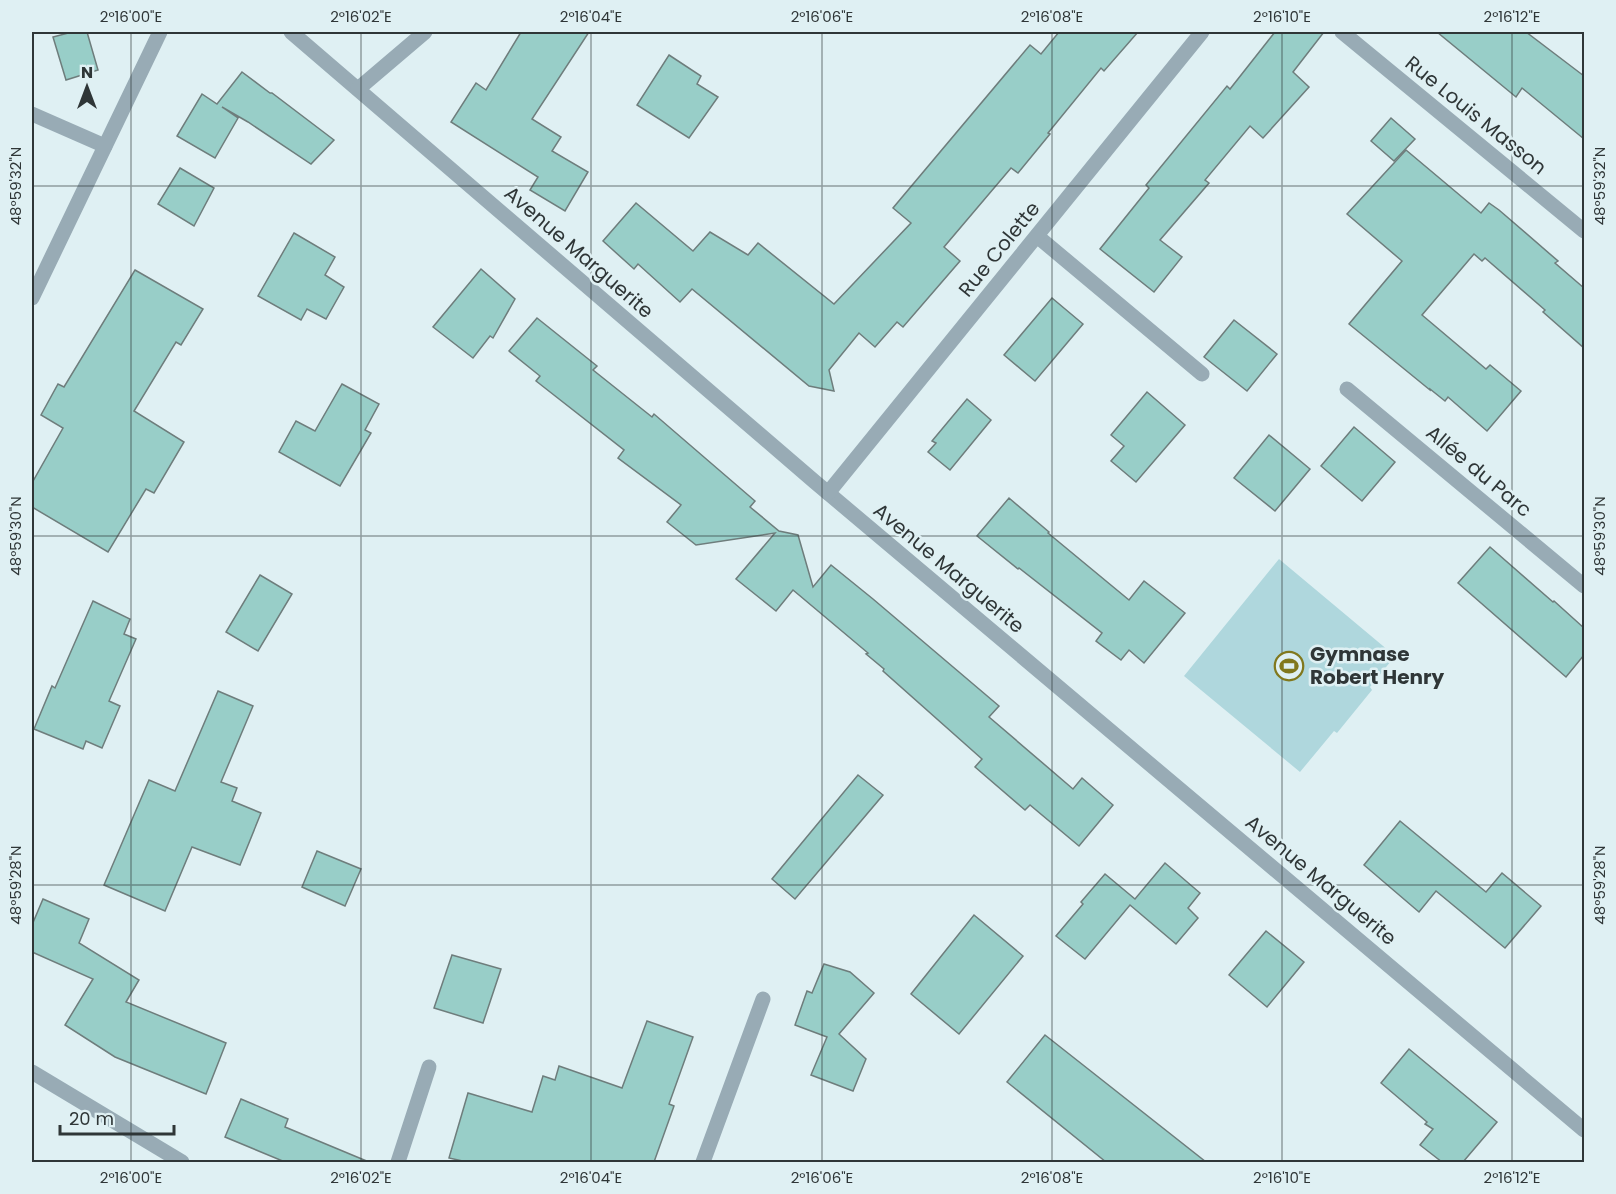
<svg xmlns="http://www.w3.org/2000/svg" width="1616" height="1194" font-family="Poppins,sans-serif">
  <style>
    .green { fill: #afd7dd }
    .building { fill: #98cec8; stroke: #6e7d7c; stroke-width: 1.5 }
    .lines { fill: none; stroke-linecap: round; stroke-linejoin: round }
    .service { stroke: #98abb5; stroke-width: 15 }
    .minor { stroke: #98abb5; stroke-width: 15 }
    .ticks { fill: none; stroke: #2f3637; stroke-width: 1.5; stroke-opacity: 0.45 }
    .labels { text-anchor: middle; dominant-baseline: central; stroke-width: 5; stroke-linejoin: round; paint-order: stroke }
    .street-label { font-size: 20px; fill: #2f3637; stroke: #dff0f3 }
    .poi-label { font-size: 20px; font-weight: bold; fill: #2f3637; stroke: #dff0f3; text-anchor: start }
    .neatline { fill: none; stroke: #2f3637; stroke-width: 2 }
    .ticks-label { font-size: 15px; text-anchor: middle; fill: #2f3637 }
  </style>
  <rect width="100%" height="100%" fill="#dff0f3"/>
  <polygon class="green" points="1279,559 1395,656 1370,687 1372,690 1337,733 1334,731 1300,772 1184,676"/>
  <g class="building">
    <polygon points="72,32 87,32 98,70 66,80 53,37"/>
    <polygon points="521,32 589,32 532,119 561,137 552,151 588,172 565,211 530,190 538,177 451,122 476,83 486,90"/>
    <polygon points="1059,32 1138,32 1104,71 1101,68 1048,133 1050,134 1018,173 1011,168 944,247 960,261 903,327 897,322 875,347 859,333 829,370 834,391 809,386 692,289 680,302 638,264 634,269 603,241 636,203 693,251 710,232 748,255 758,243 834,304 911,223 893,208 1030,45 1041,54"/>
    <polygon points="1275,32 1324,32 1293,72 1309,87 1263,138 1250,126 1205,180 1209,183 1160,240 1182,257 1154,292 1100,249 1149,188 1146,185 1227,86 1230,89"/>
    <polygon points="1437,32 1526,32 1584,76 1584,139 1522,88 1516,97"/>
    <polygon points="669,55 701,76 697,84 718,97 689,138 637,105"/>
    <polygon points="242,72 270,93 272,93 334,140 311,164 248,122 222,107 238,118 215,158 177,136 202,94 217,104"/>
    <polygon points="1391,118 1415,139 1394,161 1371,141"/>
    <polygon points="1406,150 1481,213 1489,203 1499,210 1558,261 1555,263 1584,288 1584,348 1543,312 1545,310 1485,258 1482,261 1474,254 1422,315 1486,369 1490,365 1521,391 1487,431 1448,397 1445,401 1430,389 1430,390 1349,324 1402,261 1347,214"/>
    <polygon points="180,168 214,188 194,226 158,204"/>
    <polygon points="294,233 335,257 325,275 344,287 326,319 307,309 301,320 258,296"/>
    <polygon points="481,269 515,299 493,338 490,336 473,358 433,327"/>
    <polygon points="135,270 203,309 181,345 176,342 134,411 184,442 154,493 146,489 108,552 32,507 32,483 63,428 41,415 58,384 64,387"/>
    <polygon points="1052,298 1083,324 1035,381 1004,355"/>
    <polygon points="537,318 597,366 593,370 652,417 654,414 755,501 750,507 779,531 798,535 813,587 831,565 873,599 999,706 989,717 1073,789 1082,778 1113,805 1079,846 1030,805 1025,810 975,767 982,759 883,671 884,669 866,654 868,653 793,590 776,611 736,579 775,533 696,545 667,522 681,505 618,458 624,450 536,381 540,376 509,351"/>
    <polygon points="1234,320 1277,354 1247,391 1204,357"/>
    <polygon points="342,384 379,404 365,430 371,433 340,486 279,452 296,421 315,431"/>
    <polygon points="1147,392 1185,425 1136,482 1111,461 1124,446 1111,435"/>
    <polygon points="967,399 991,420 950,470 928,452 936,443 932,441"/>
    <polygon points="1354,427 1395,462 1362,501 1321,466"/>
    <polygon points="1269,435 1310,469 1275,511 1234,478"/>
    <polygon points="1009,498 1049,532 1048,533 1129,600 1144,581 1185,613 1144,663 1129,650 1121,660 1096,641 1102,633 1019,568 1018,569 977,536"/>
    <polygon points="1490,547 1553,602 1554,601 1584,628 1584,655 1566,677 1458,583"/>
    <polygon points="260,575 292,594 258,651 226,632"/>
    <polygon points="93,601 130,619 124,634 136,639 109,701 120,706 102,748 86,741 83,749 34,729 52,686 55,688"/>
    <polygon points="218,691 253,706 221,782 237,788 232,801 261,813 240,865 192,847 165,911 104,885 149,780 175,791"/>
    <polygon points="858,775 883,795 795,899 772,879"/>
    <polygon points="1400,821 1486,892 1502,873 1541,906 1505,948 1436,891 1419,912 1364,865"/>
    <polygon points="317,851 361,869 345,906 302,887"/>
    <polygon points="1165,863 1200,893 1188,908 1198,918 1176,944 1130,905 1085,959 1056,936 1083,904 1081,902 1105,874 1135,899"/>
    <polygon points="43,899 89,919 79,943 139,980 126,1002 226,1043 206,1094 115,1057 65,1025 93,979 32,952 32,925"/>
    <polygon points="974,915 1023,956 959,1034 911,994"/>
    <polygon points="1266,931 1304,962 1267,1007 1229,975"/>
    <polygon points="452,955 501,969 483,1023 434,1008"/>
    <polygon points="824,964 850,972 874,993 839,1034 866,1059 853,1091 811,1075 827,1037 795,1025 807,991 812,993"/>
    <polygon points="647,1021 693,1037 669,1104 674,1106 654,1162 467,1162 449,1158 468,1093 532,1112 543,1076 555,1080 559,1066 622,1088"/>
    <polygon points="1045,1035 1206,1162 1106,1162 1007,1082"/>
    <polygon points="1409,1049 1497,1122 1463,1162 1442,1162 1420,1145 1433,1129 1425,1124 1427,1122 1381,1083"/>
    <polygon points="241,1099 288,1119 285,1127 369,1162 285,1162 225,1137"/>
  </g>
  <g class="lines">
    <polyline class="service" points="1037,236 1202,374"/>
    <g class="minor">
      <polyline points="291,32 815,482 1584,1130"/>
      <polyline points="1342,32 1584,231"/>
      <polyline points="358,89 425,32"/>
      <polyline points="32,114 105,146"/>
      <polyline points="32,298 160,32"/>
      <polyline points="1347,389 1584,586"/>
      <polyline points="828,493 1202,32"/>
      <polyline points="32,1072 182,1162"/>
      <polyline points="398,1162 429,1067"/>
      <polyline points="703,1162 763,999"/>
    </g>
  </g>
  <path class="ticks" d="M131 32V1162M361 32V1162M591 32V1162M822 32V1162M1052 32V1162M1282 32V1162M1512 32V1162M32 186H1584M32 536H1584M32 885H1584"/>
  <defs>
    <g id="stadium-ring" transform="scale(1.5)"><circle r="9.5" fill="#dff0f3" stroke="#81781d" stroke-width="1.5"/><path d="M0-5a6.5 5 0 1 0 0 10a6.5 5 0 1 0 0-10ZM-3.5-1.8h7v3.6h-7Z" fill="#81781d"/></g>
  </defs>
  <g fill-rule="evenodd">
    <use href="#stadium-ring" x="1289" y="666"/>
  </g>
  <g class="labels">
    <g class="street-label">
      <text transform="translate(1476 115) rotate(39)">Rue Louis Masson</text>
      <text transform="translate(999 249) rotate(-51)">Rue Colette</text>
      <text transform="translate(579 252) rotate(41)">Avenue Marguerite</text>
      <text transform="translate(1479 471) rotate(40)">Allée du Parc</text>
      <text transform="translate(949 568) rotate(40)">Avenue Marguerite</text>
      <text transform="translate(1321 880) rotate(40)">Avenue Marguerite</text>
    </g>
    <g class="poi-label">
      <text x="1310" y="654">Gymnase<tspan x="1310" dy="23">Robert Henry</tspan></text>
    </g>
  </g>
  <rect width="1616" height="1194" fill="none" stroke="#dff0f3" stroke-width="66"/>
  <g transform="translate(87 87)" stroke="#dff0f3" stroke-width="4.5" paint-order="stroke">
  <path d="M0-4.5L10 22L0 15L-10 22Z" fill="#2f3637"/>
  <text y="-9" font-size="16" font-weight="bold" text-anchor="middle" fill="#2f3637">N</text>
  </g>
  <path d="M60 1125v9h114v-9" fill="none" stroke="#2f3637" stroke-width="3"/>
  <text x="69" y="1125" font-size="18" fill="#2f3637" stroke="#dff0f3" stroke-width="4.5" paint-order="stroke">20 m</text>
  <rect x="33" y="33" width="1550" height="1128" class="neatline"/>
  <g class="ticks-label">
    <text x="131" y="22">2°16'00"E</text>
    <text x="361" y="22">2°16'02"E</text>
    <text x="591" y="22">2°16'04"E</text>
    <text x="822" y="22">2°16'06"E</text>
    <text x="1052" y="22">2°16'08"E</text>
    <text x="1282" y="22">2°16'10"E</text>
    <text x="1512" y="22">2°16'12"E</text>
    <text transform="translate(16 186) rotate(-90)" y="5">48°59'32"N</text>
    <text transform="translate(1600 186) rotate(-90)" y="5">48°59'32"N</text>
    <text transform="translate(16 536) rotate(-90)" y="5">48°59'30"N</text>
    <text transform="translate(1600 536) rotate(-90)" y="5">48°59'30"N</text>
    <text transform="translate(16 885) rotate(-90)" y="5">48°59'28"N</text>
    <text transform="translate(1600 885) rotate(-90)" y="5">48°59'28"N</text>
    <text x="131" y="1183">2°16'00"E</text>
    <text x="361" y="1183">2°16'02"E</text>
    <text x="591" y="1183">2°16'04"E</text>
    <text x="822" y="1183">2°16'06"E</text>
    <text x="1052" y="1183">2°16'08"E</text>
    <text x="1282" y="1183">2°16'10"E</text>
    <text x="1512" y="1183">2°16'12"E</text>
  </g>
</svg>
